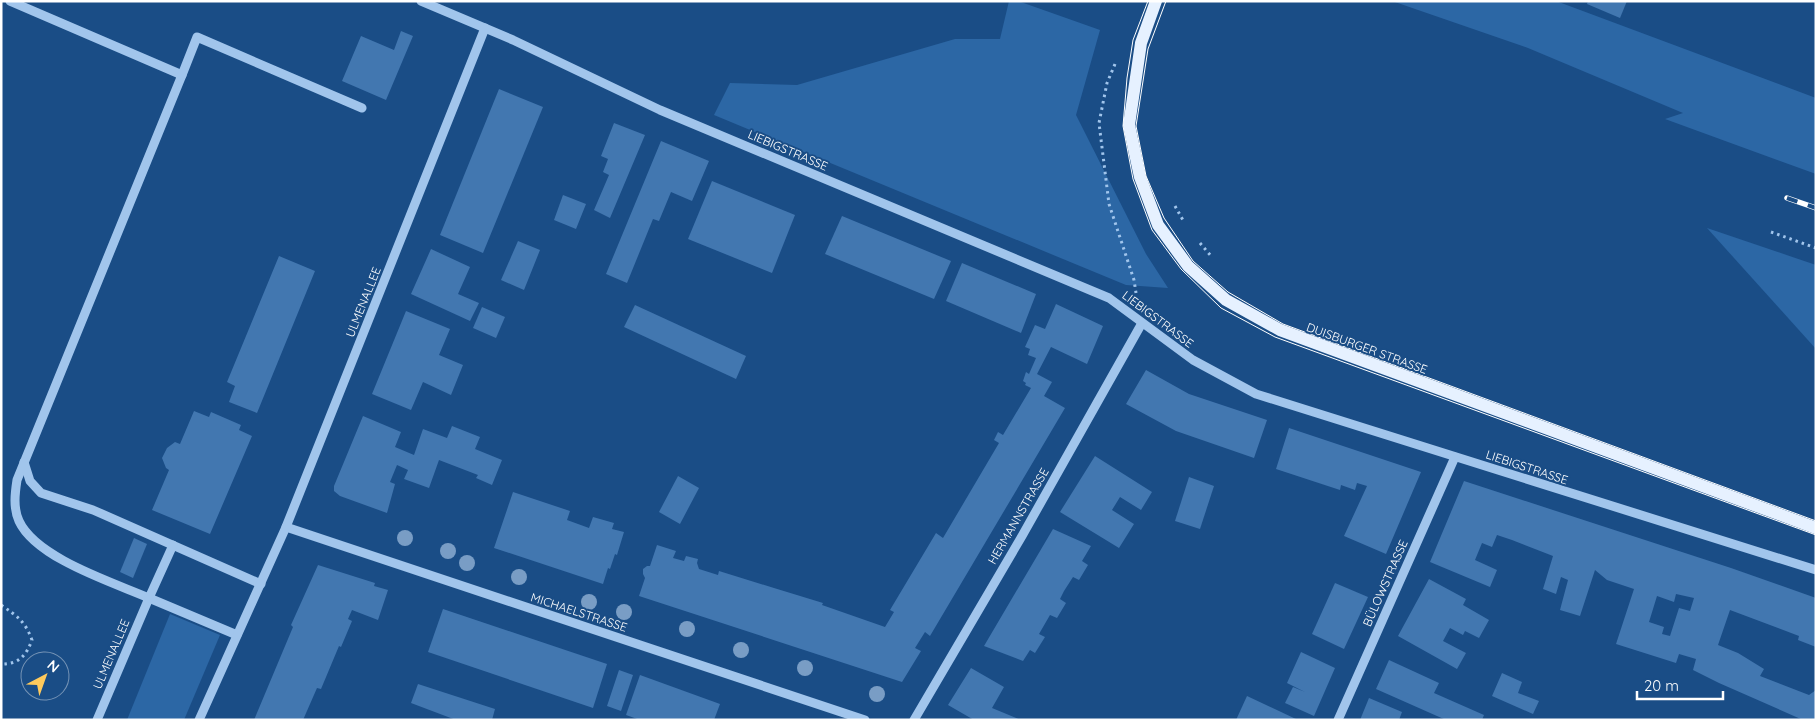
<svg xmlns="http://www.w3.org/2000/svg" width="1817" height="721" font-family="Quicksand,sans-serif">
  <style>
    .green { fill: #2c67a5 }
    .building { fill: #4277b0; fill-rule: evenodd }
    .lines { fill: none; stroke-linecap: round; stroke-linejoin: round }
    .path { stroke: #a1c5ec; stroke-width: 3; stroke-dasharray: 2.5 4; stroke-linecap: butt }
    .minor { stroke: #a1c5ec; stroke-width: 9 }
    .major { stroke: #e6f1ff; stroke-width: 12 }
    .tram { stroke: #fff; stroke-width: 1 }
    .rail-casing { stroke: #fff; stroke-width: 5.5 }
    .rail { stroke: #1a4d86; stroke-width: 4; stroke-dasharray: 11; stroke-linecap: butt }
    .tree { fill: #799dc5 }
    .labels { text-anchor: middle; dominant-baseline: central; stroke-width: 4; stroke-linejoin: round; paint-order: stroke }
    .street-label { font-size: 12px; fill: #fff; stroke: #1a4d86 }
  </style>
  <rect width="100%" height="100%" fill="#1a4d86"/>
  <g class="green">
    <polygon points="1009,1 1018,1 1100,30 1076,115 1146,254 1168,288 1126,285 714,115 730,83 797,85 955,39 1000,39"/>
    <polygon points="1392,1 1556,1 1816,98 1816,174 1665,119 1683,113 1528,48"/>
    <polygon points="1707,228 1816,265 1816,349"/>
    <polygon points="170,614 220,635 184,720 127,720"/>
  </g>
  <g class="building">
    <polygon points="1588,1 1627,1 1620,18 1587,4"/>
    <polygon points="401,31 413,36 386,100 342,81 361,36 394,50"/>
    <polygon points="499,89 543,107 483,253 440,235"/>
    <polygon points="614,123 645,135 610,218 594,210 609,175 603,172 608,159 601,156"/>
    <polygon points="661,141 709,161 692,201 671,192 659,221 653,219 627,283 606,274"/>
    <polygon points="712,181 795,215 772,273 688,239"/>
    <polygon points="563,195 586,204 576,229 554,220"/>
    <polygon points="842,216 951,261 934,299 825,254"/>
    <polygon points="518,241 540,250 524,290 501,280"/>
    <polygon points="431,249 470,267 458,294 479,303 470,321 411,294"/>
    <polygon points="279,256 315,271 257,413 229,402 235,386 227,382"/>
    <polygon points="962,263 1036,294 1021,333 946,301"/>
    <polygon points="1056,304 1103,326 1087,364 1051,347 1037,374 1052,382 1044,396 1065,408 930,636 925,632 915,648 921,651 902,682 639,596 645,578 643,574 643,569 647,566 650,566 657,545 676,551 673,558 684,561 686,556 698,559 697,563 699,569 718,575 719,571 774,588 823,603 822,605 885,627 894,612 890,610 936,533 943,538 999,443 994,440 998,432 1003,435 1031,388 1025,385 1026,383 1023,381 1026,372 1029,374 1036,358 1028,355 1030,349 1025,347 1035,325 1045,329"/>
    <polygon points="635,305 746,356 736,379 624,327"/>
    <polygon points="482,307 505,317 496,338 473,328"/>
    <polygon points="406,311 450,329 439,355 463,365 451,395 423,382 411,410 372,394"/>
    <polygon points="1146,370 1189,394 1267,420 1254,458 1176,431 1126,404"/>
    <polygon points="194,411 209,417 211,412 241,425 239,430 252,436 210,534 152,510 169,470 166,468 162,458 167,448 175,442 180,444"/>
    <polygon points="363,416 401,432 395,447 414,455 423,429 447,438 452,426 480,437 475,449 502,460 492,485 476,478 478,475 439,460 429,488 404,479 408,470 397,465 390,482 395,484 387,513 340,496 334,491 334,486"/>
    <polygon points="1289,428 1421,472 1386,554 1344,536 1367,486 1357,483 1355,490 1341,485 1340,490 1276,469"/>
    <polygon points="1095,456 1152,492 1141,510 1120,497 1112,510 1134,524 1119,548 1060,512"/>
    <polygon points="678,476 699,488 680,524 659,512"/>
    <polygon points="1189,477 1214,486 1200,529 1175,521"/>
    <path d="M1464 481 1731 568 1816 598V647L1798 640 1799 636 1730 610 1718 645 1738 653 1764 669 1760 676 1809 695 1816 690V720H1803L1719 683 1693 670 1696 659 1679 654 1676 663 1616 644 1634 589 1607 580 1595 570 1580 616 1560 610 1568 580 1561 577 1556 594 1543 589 1553 556 1512 540 1497 535 1492 547 1482 543 1475 560 1497 570 1490 587 1430 562ZM1676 594 1694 598 1690 611 1679 608 1670 636 1662 634 1664 627 1649 622 1657 596 1674 602Z"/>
    <polygon points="513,492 570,511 567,520 589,528 593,517 614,523 612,529 624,532 617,555 615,554 610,569 608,568 603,584 494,548"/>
    <polygon points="1053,529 1091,546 1082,561 1088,565 1079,580 1073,577 1064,591 1060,599 1066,603 1057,618 1050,615 1039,634 1045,637 1035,653 1030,650 1023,661 984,646"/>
    <polygon points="134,538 147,544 133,578 120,572"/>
    <polygon points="318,565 375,583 374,586 388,590 378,620 352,610 348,619 352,621 341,647 339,646 321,689 317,688 303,720 254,720 293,627 291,625"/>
    <polygon points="1429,579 1466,599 1463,605 1489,620 1479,638 1465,631 1463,635 1450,628 1443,641 1466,653 1457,669 1398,636"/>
    <polygon points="1335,583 1368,597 1344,649 1312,634"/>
    <polygon points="443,609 607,664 593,708 428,652"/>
    <polygon points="1301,652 1335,668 1314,716 1285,703 1293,687 1305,692 1287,683"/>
    <polygon points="1389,660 1439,683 1434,693 1484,715 1482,720 1446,720 1376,689"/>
    <polygon points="971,668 1004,687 992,708 1021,720 974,720 948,705"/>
    <polygon points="619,670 633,675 621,711 607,706"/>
    <polygon points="1502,673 1522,682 1518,693 1539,701 1533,714 1492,696"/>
    <polygon points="640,675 720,704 714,720 640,720 626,715"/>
    <polygon points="418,684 495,709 492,720 456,720 411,703"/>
    <polygon points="1247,696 1298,720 1236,720"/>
    <polygon points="1369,698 1402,712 1399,720 1360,720"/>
  </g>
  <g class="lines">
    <g class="path">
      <polyline points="1115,64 1107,83 1099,123 1109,204 1134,280 1136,293"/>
      <polyline points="1175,206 1184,222"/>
      <polyline points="1771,232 1816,248"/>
      <polyline points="1200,243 1211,256"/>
      <path d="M1 605C17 616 25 621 32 640 26 656 19 664 1 664"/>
    </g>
    <g class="minor">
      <path d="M10 1 182 75 17 480C15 493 13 508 19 521 36 558 112 582 149 598L97 720"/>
      <polyline points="421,1 513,40 660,110 1109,298 1193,360 1256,394 1816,570"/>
      <polyline points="182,75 197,37 362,108"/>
      <polyline points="24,462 30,481 41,493 93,510 261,584"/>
      <polyline points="286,527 865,720"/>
      <polyline points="173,545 149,598 237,635"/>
      <polyline points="199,720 286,527 485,28"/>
      <polyline points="914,720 1022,536 1142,323"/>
      <polyline points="1338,720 1455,457"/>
    </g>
    <polyline class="major" points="1156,1 1141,43 1129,125 1140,177 1158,225 1188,266 1226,300 1280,330 1816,528"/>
    <g class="tram">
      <polyline points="1148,1 1133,40 1127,78 1123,126 1133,179 1152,230 1181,269 1221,308 1275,337 1816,535"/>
      <polyline points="1166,1 1148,49 1136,126 1146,176 1164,218 1193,261 1228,292 1283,324 1816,521"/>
    </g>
    <g class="rail-casing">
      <polyline id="rail" points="1787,198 1816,208"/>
    </g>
    <use href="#rail" class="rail"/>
  </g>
  <g class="tree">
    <circle cx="405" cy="538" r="8"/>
    <circle cx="448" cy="551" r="8"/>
    <circle cx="467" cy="563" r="8"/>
    <circle cx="519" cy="577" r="8"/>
    <circle cx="589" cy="602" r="8"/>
    <circle cx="624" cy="612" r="8"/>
    <circle cx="687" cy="629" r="8"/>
    <circle cx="741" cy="650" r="8"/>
    <circle cx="805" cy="668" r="8"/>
    <circle cx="877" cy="694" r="8"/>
  </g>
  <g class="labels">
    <g class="street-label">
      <text transform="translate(788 150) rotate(23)">LIEBIGSTRASSE</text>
      <text transform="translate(363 302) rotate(-68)">ULMENALLEE</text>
      <text transform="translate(1158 319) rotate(37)">LIEBIGSTRASSE</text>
      <text transform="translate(1367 348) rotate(20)">DUISBURGER STRASSE</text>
      <text transform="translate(1527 467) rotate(18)">LIEBIGSTRASSE</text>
      <text transform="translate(1018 516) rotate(-60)">HERMANNSTRASSE</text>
      <text transform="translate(1385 583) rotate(-66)">BÜLOWSTRASSE</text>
      <text transform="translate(579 612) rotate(18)">MICHAELSTRASSE</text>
      <text transform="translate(111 654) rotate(-67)">ULMENALLEE</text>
    </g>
  </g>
  <rect width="1817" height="721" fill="none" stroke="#ffffff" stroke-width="5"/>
  <g transform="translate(45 676) rotate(41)"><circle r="24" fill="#1a4d86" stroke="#7694b6"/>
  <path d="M0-4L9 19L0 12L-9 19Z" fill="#ffca5c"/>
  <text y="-8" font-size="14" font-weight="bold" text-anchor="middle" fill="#ffffff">N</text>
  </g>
  <path d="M1637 691v8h86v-8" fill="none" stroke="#ffffff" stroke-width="2.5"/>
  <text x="1644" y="691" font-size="15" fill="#ffffff" stroke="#1a4d86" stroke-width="4" paint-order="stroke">20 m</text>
</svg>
